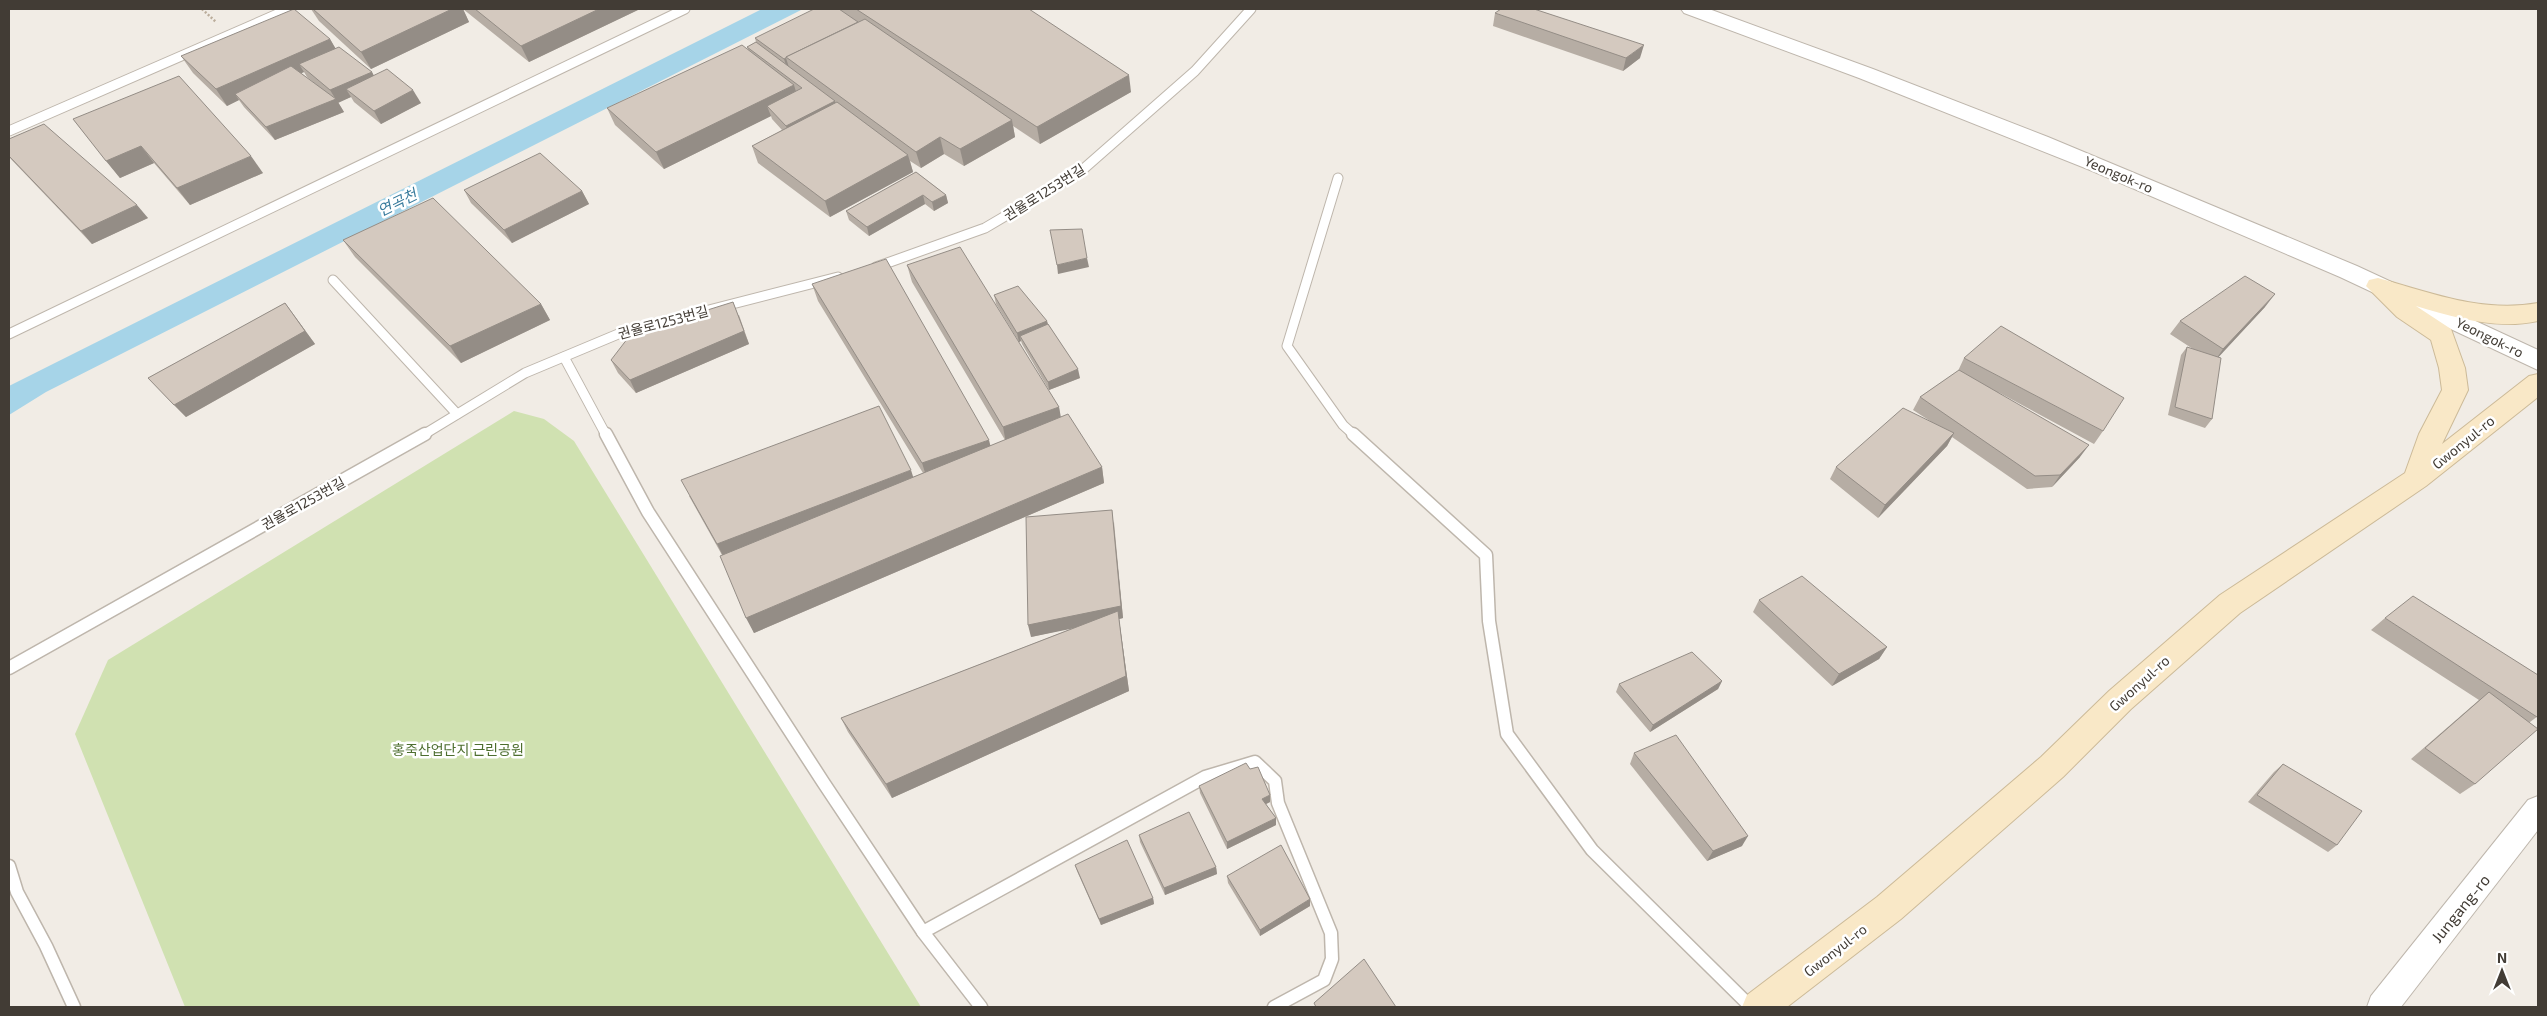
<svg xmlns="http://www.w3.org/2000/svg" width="2547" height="1016" font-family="'Exo 2','Noto Sans KR',sans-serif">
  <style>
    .green { fill: #d0e1b1 }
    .water { fill: #a6d4e8 }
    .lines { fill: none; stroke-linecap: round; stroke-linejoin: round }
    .service-far1-casing { stroke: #beb6ac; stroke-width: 11 }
    .service-casing { stroke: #beb6ac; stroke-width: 15 }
    .minor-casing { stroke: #beb6ac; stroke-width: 2 }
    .tertiary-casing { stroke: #beb6ac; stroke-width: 2 }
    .secondary-casing { stroke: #ccba98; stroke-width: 2 }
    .path { stroke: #bbad9b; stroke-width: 2.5; stroke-dasharray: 2 2; stroke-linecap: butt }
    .service-far1 { stroke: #fff; stroke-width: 9 }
    .service { stroke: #fff; stroke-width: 12 }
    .minor { fill: #fff; fill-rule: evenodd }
    .tertiary { fill: #fff; fill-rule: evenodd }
    .secondary { fill: #f9e8c7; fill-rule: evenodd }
    .wall { fill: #b6ada4; fill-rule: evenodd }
    .shaded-wall { fill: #948d86 }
    .building { fill: #d4c9bf; stroke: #948d86 }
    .labels { text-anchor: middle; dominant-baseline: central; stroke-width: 5; stroke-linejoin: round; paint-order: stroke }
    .street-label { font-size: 14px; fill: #423c35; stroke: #fff }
    .park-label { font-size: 14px; fill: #4d6e2f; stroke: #fff }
    .water-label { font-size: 15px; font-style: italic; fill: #387b9c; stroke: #fff }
    .near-street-label { font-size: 16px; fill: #423c35; stroke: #fff }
  </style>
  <rect width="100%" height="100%" fill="#f1ece5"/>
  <polygon class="green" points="514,411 544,419 574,441 921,1007 185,1007 75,734 108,660"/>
  <polygon class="water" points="762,9 803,9 46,392 9,415 9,386"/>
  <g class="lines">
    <g class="service-far1-casing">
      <g id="service-far1">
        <polyline points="9,131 289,9"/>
        <polyline points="1338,178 1287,346 1343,425 1354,435"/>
        <polyline points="876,267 985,228 1080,172 1195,71 1251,9"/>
        <polyline points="333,280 457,414"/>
        <polyline points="9,334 685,9"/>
        <polyline points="564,357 606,435"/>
        <polyline points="423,435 525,373 623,332 838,277"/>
      </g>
    </g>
    <g class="service-casing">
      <g id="service">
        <polyline points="606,434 648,512 823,782 923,932 981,1007"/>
        <polyline points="1353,434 1486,555 1489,621 1507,734 1592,850 1751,1007"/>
        <polyline points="9,668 425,434"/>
        <polyline points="9,866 17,892 46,946 74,1007"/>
        <polyline points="923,932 1205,777 1255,762 1275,781 1278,803 1331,933 1332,959 1324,980 1274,1007"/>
      </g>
    </g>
    <g class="minor-casing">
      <polygon id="minor" points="2538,796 2538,830 2401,1007 2367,1007 2371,996 2528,800"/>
    </g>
    <g class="tertiary-casing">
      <polygon id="tertiary" points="1681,9 1709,9 1873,69 2048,137 2357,266 2538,350 2538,370 2340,277 2090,170 1859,78 1684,13"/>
    </g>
    <g class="secondary-casing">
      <path id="secondary" d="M2378 278C2431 293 2482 313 2538 303V321C2496 330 2457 318 2416 306L2451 329 2465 368 2468 390 2442 444 2529 376 2538 374V397L2426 486 2240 613 2131 709 2063 777 1901 919 1787 1007H1742L1747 995 1877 897 2041 757 2109 691 2220 595 2405 473 2419 434 2442 390 2439 368 2431 340 2397 317 2366 286 2369 280Z"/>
    </g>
    <polyline class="path" points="202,9 216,22"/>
    <use href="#service-far1" class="service-far1"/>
    <use href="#service" class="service"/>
    <use href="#minor" class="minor"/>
    <use href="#tertiary" class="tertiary"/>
    <use href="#secondary" class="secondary"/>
  </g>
  <g class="wall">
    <polygon points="311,9 463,9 469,22 371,69 319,21"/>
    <polygon points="463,9 640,9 529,62"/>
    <polygon points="841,9 1029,9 1131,92 1040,144 1013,126 1015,137 964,166 944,154 921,168 910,161 913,172 830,217 758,163 752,146 782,130 772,119 771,116 664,169 615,125 607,108 748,50 747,47 756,42 755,38 841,10"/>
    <polygon points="1495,13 1640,58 1623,71 1493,26"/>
    <path d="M330 39 335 48 372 72 373 76 421 103 381 124 354 102 351 97 338 102 344 112 275 140 244 107 239 100 227 106 193 73 181 56ZM304 72 307 77 319 87 301 73Z"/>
    <polygon points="73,119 263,173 190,205 154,163 120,178"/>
    <polygon points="9,139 148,218 92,244 9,157"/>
    <polygon points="916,172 946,195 948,203 934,211 925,204 869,236 849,220 846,211"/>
    <polygon points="464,190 582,191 589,204 512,243 471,203"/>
    <polygon points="343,240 541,304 550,320 461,363 355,257"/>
    <polygon points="907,265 1059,407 1060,417 1102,467 1104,483 754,633 722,555 689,496 913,477 923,473 818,301 812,284 990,446 1005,440 912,282"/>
    <polygon points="994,295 1047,321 1048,324 1080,378 1049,390 1022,344 1021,341 1019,342 996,304"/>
    <polygon points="285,303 315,344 186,417 148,378"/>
    <polygon points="2265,307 2218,357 2212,419 2205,428 2168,415 2181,355 2187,347 2193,349 2170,334 2180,321"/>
    <polygon points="739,315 749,344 636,393 618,373 611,360"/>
    <polygon points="1964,358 2103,431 2094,444 1998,392 2080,457 2052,487 2027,489 1952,437 1947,446 1878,518 1830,479 1836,467 1930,421 1913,410 1920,397 1958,371"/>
    <polygon points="1114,522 1123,618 1119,619 1129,691 892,798 848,732 841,718 1076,627 1031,637"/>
    <polygon points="1759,600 1887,647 1879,659 1832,686 1753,612"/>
    <polygon points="2385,618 2538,716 2530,722 2475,784 2460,794 2411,759 2479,700 2371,630"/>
    <polygon points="1722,681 1718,689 1650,732 1616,692 1619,684"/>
    <polygon points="1634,753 1742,846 1707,861 1630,764"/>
    <polygon points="2283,764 2337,845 2328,852 2248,802 2274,772"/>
    <polygon points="1250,769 1270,795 1270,802 1266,804 1276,818 1276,825 1227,849 1200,793 1199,786"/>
    <polygon points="1139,835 1216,867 1217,874 1165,895 1140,842"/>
    <polygon points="1075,865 1153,898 1154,904 1101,925 1077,871"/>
    <polygon points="1227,876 1310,906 1260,936 1228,883"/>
  </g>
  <g class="shaded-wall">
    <polygon points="452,9 463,9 469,22 371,69 361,52"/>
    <polygon points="599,9 640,9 529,62 521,46"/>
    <polygon points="330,39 340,56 299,64 304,72 241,100 235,94 239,100 227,106 216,89"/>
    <polygon points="1644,45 1640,58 1623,71 1626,58"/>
    <polygon points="786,58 790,71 788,72 784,59"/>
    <polygon points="372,72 379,85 346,89 351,97 338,103 330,90"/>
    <polygon points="1129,75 1131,92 1040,144 1037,127"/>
    <polygon points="794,85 799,102 767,106 771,116 664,169 656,152"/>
    <polygon points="413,90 421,103 381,124 374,111"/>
    <polygon points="336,99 344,112 275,140 266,127"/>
    <polygon points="835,101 838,114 790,139 786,126"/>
    <polygon points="1012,120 1015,137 964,166 960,149"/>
    <polygon points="940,137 944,154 921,168 916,152"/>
    <polygon points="141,146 154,163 120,178 106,161"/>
    <polygon points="908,155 913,172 830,217 825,201"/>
    <polygon points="251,156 263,173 190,205 177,188"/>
    <polygon points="582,191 589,204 512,243 504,230"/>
    <polygon points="923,195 925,204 869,236 867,227"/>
    <polygon points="946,195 948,203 934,211 932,202"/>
    <polygon points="137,205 148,218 92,244 81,231"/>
    <polygon points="1087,258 1089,267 1058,274 1057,265"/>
    <polygon points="2275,294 2265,307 2214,362 2223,349"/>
    <polygon points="733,302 749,344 636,393 630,380"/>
    <polygon points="285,303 315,344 186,417 174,405"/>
    <polygon points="541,304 550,320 461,363 450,346"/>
    <polygon points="1047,321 1049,330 1020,336 1021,341 1019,342 1017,333"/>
    <polygon points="1078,369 1080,378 1049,390 1048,382"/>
    <polygon points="1059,407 1062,423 1006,443 1003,427"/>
    <polygon points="1954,433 1947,446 1878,518 1885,505"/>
    <polygon points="989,440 993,456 927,479 922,463"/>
    <polygon points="2089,445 2080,457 2052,487 2060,475"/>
    <polygon points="1102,467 1104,483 754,633 746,618"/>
    <polygon points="911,470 916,486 725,560 717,544"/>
    <polygon points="1112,510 1123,618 1119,619 1129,691 892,798 886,784 1119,619 1031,637 1028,625"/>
    <polygon points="1887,647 1879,659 1832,686 1839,674"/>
    <polygon points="1722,681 1718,689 1650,732 1653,725"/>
    <polygon points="1270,795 1270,802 1262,806 1262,799"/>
    <polygon points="1276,818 1276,825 1227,849 1227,842"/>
    <polygon points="1748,836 1742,846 1707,861 1713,851"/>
    <polygon points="1216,867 1217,874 1165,895 1164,888"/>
    <polygon points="1153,898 1154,904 1101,925 1099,919"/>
    <polygon points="1310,899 1310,906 1260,936 1260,930"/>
  </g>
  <g class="building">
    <polygon points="294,9 330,39 216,89 181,56"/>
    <polygon points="313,9 452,9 361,52"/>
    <polygon points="475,9 599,9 521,46"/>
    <polygon points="814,9 839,9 858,22 786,57 786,58 784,59 755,38"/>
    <polygon points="856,9 1029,9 1129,75 1037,127"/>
    <polygon points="1501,9 1534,9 1644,45 1626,58 1495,13"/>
    <polygon points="865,19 1012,120 960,149 940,137 916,152 786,57"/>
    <polygon points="756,42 835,101 786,126 767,106 802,88 747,47"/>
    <polygon points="742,45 794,85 656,152 607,108"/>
    <polygon points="339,47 372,72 330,90 299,64"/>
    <polygon points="291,66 336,99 266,127 235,94"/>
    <polygon points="387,69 413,90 374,111 346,89"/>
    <polygon points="179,76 251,156 177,188 141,146 106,161 73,119"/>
    <polygon points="837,102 908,155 825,201 752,146"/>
    <polygon points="44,124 137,205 81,231 9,156 9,139"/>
    <polygon points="540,153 582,191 504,230 464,190"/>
    <polygon points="916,172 946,195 932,202 923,195 867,227 846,211"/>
    <polygon points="433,198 541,304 450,346 343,240"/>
    <polygon points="1082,229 1087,258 1057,265 1050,230"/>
    <polygon points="960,247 1059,407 1003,427 907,265"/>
    <polygon points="886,259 989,440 922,463 812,284"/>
    <polygon points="2245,276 2275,294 2223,349 2180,321"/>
    <polygon points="1018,286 1047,321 1017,333 994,295"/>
    <polygon points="733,302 744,331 630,380 611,360 631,334"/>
    <polygon points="285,303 305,331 174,405 148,378"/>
    <polygon points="1048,324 1078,369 1048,382 1020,336"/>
    <polygon points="2001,326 2124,398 2103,431 1964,358"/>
    <polygon points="2187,347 2221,358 2212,419 2175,407"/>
    <polygon points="1959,370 2089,445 2060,475 2035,476 1920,397"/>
    <polygon points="879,406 911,470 717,544 681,480"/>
    <polygon points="1903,408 1954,433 1885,505 1836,467"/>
    <polygon points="1068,414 1102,467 746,618 720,556"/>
    <polygon points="1112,510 1121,606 1028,625 1026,517"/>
    <polygon points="1802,576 1887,647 1839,674 1759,600"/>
    <polygon points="2413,596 2538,675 2538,716 2537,717 2385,618"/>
    <polygon points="1118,611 1126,676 886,784 841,718"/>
    <polygon points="1692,652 1722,681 1653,725 1619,684"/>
    <polygon points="2489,692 2538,729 2475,784 2425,748"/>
    <polygon points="1676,735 1748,836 1713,851 1634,753"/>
    <polygon points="1246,763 1250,769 1258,767 1270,795 1262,799 1276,818 1227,842 1199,786"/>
    <polygon points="2283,764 2362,811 2337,845 2257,795"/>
    <polygon points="1189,812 1216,867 1164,888 1139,835"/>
    <polygon points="1127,840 1153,898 1099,919 1075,865"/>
    <polygon points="1281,845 1310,899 1260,930 1227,876"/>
    <polygon points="1364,959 1396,1007 1316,1007 1314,1003"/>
  </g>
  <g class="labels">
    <g class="street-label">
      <text transform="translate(2119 174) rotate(23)">Yeongok-ro</text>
      <text transform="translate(1044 192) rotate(-32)">권율로1253번길</text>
      <text transform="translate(663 322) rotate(-15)">권율로1253번길</text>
      <text transform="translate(2490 337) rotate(26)">Yeongok-ro</text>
      <text transform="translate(2463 442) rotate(-39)">Gwonyul-ro</text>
      <text transform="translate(303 503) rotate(-29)">권율로1253번길</text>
      <text transform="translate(2139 683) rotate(-42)">Gwonyul-ro</text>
      <text transform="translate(1835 950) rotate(-38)">Gwonyul-ro</text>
    </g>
    <g class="park-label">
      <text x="458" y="749">홍죽산업단지 근린공원</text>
    </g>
    <g class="water-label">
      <text transform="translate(397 202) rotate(-26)">연곡천</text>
    </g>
    <g class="near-street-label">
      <text transform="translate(2460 908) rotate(-51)">Jungang-ro</text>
    </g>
  </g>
  <rect width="2547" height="1016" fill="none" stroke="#423c35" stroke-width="20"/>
  <g transform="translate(2502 971)" stroke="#ffffff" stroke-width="4" paint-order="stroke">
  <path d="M0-4L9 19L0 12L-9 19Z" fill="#423c35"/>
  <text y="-8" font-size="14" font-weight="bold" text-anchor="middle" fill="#423c35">N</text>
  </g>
</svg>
